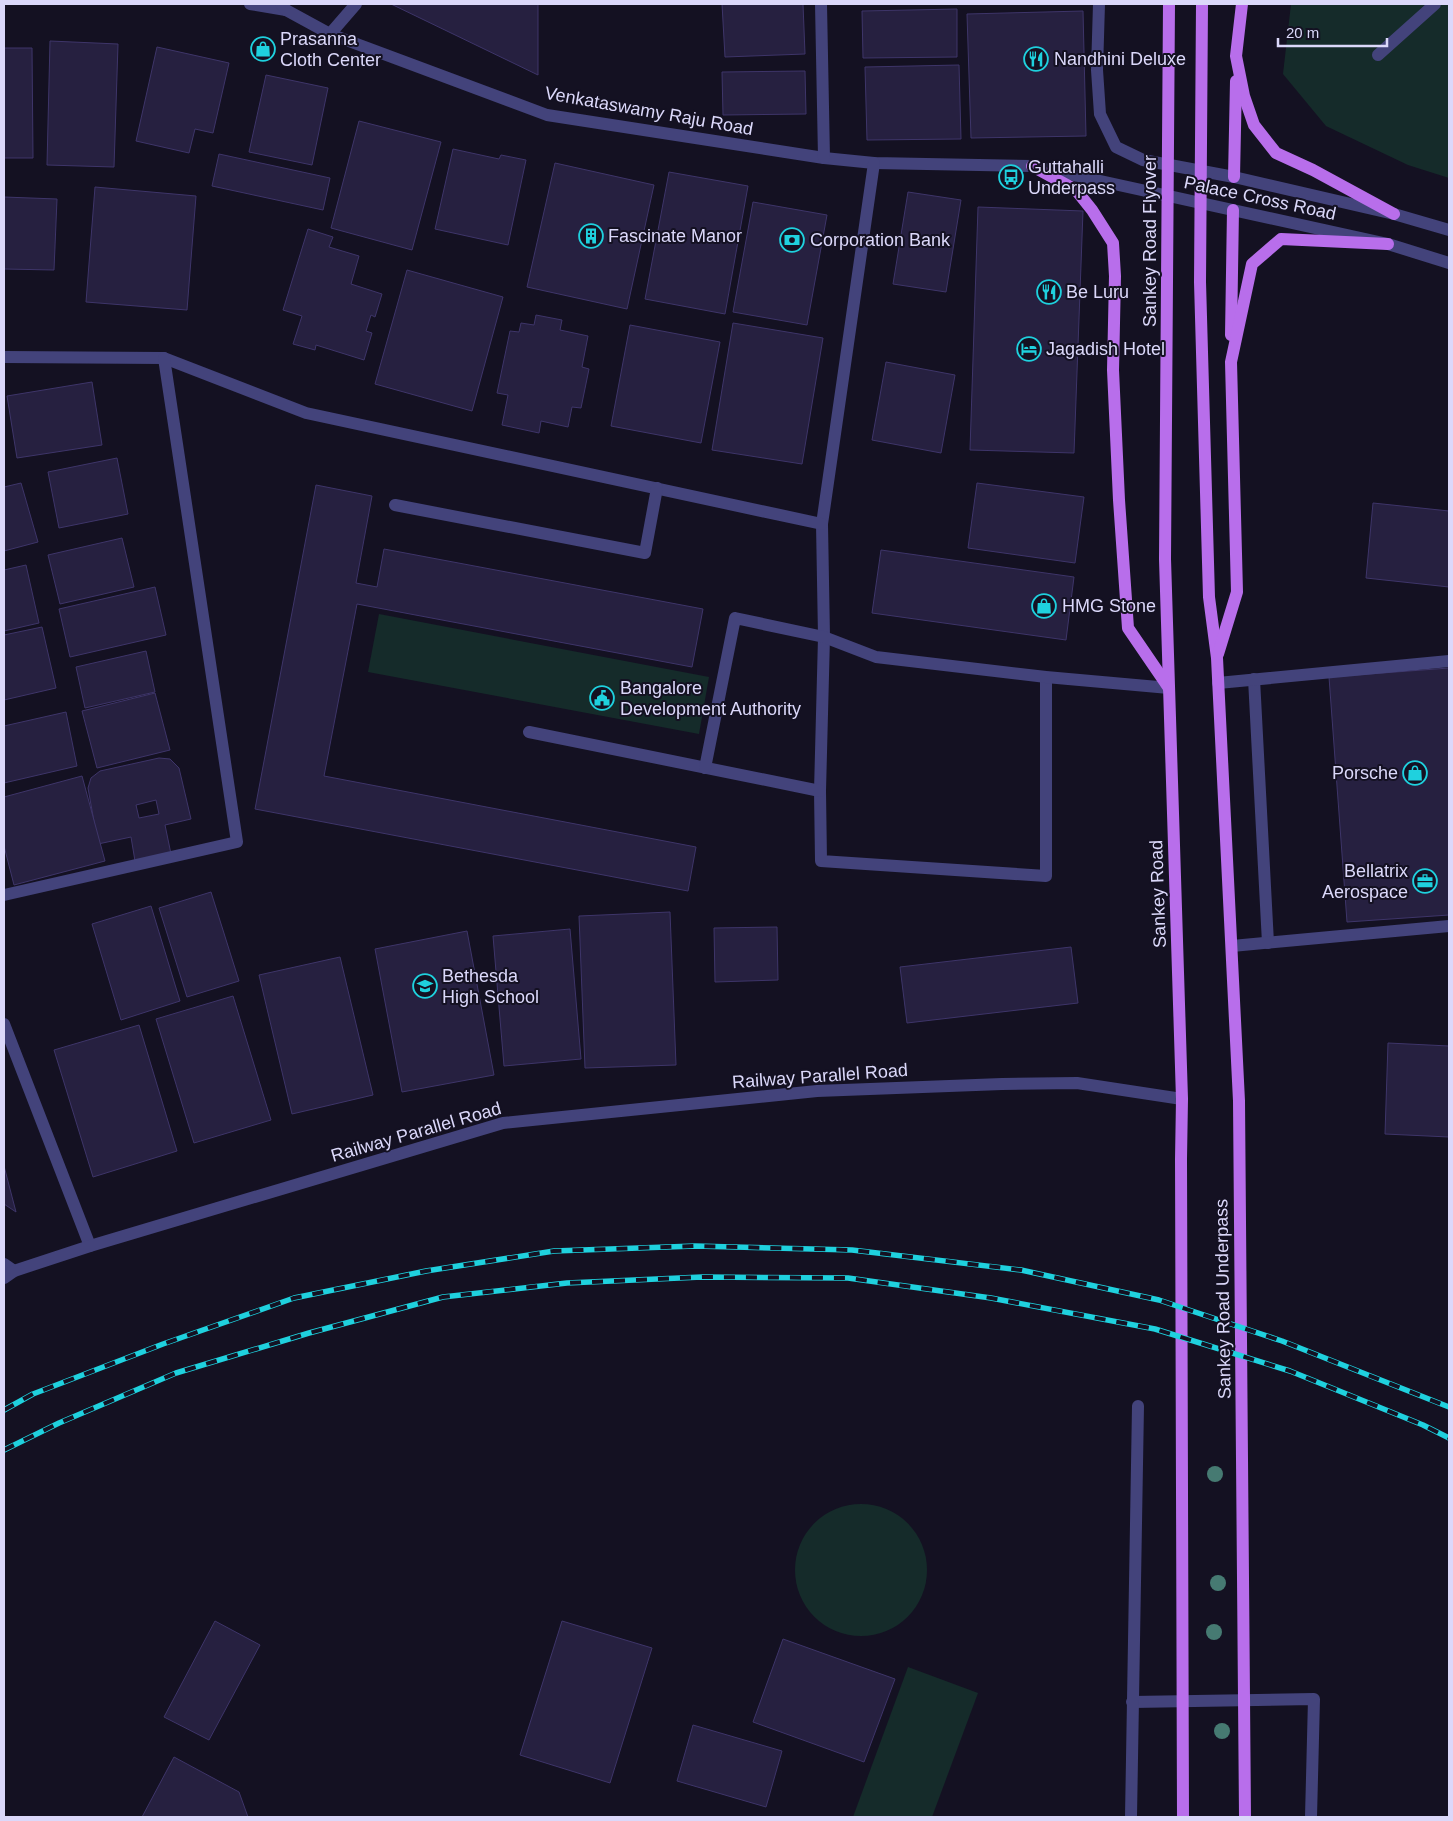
<svg xmlns="http://www.w3.org/2000/svg" width="1453" height="1821" font-family="Helvetica,sans-serif">
  <style>
    .green { fill: #152b2a }
    .building { fill: #262040; stroke: #3e3569; fill-rule: evenodd }
    .lines { fill: none; stroke-linecap: round; stroke-linejoin: round }
    .minor { stroke: #43437b; stroke-width: 12 }
    .major { stroke: #b86eeb; stroke-width: 12 }
    .rail-casing { stroke: #1fd1de; stroke-width: 5.5 }
    .rail { stroke: #141122; stroke-width: 4; stroke-dasharray: 11; stroke-linecap: butt }
    .tree { fill: #467a72 }
    .labels { text-anchor: middle; dominant-baseline: central; stroke-width: 4; stroke-linejoin: round; paint-order: stroke }
    .poi-label { font-size: 18px; fill: #dbd8fa; stroke: #141122; text-anchor: start }
    .street-label { font-size: 18px; fill: #dbd8fa; stroke: #141122 }
  </style>
  <rect width="100%" height="100%" fill="#141122"/>
  <g class="green">
    <polygon points="1291,4 1449,4 1449,178 1408,165 1326,126 1283,74"/>
    <polygon points="379,614 709,677 699,734 368,672"/>
    <circle cx="861" cy="1570" r="66"/>
    <polygon points="908,1667 978,1693 932,1817 853,1817"/>
  </g>
  <g class="building">
    <polygon points="391,4 538,4 538,75"/>
    <polygon points="722,4 803,4 805,54 725,57"/>
    <polygon points="957,9 957,57 863,58 862,11"/>
    <polygon points="1083,11 1086,136 971,138 967,14"/>
    <polygon points="50,41 118,44 114,167 47,165"/>
    <polygon points="157,47 229,63 213,133 195,129 189,153 136,141"/>
    <polygon points="4,48 32,48 33,158 4,158"/>
    <polygon points="959,65 961,139 867,140 865,67"/>
    <polygon points="805,71 806,114 723,115 722,72"/>
    <polygon points="266,75 328,88 312,165 249,152"/>
    <polygon points="359,121 441,142 412,250 331,228"/>
    <polygon points="453,149 499,159 501,155 526,160 508,245 435,229"/>
    <polygon points="219,154 330,178 323,210 212,186"/>
    <polygon points="555,163 654,185 627,309 527,287"/>
    <polygon points="669,172 748,186 725,314 645,299"/>
    <polygon points="95,187 196,196 187,310 86,302"/>
    <polygon points="908,192 961,200 946,292 893,284"/>
    <polygon points="4,197 57,199 54,270 4,269"/>
    <polygon points="753,202 827,215 807,325 733,312"/>
    <polygon points="978,207 1083,211 1074,453 970,450"/>
    <polygon points="308,229 333,237 329,247 359,256 351,284 382,294 375,317 371,315 366,331 372,333 364,360 316,345 315,350 293,344 302,316 283,310"/>
    <polygon points="407,270 503,297 472,411 375,384"/>
    <polygon points="536,315 562,320 560,330 588,336 582,367 589,369 581,408 572,407 568,427 541,421 539,433 502,425 508,395 497,393 510,331 519,332 521,323 534,325"/>
    <polygon points="733,323 823,338 802,464 712,450"/>
    <polygon points="630,325 720,342 701,443 611,426"/>
    <polygon points="886,362 955,375 941,453 872,440"/>
    <polygon points="92,382 102,445 17,458 7,396"/>
    <polygon points="117,458 128,514 59,528 48,472"/>
    <polygon points="21,483 38,542 4,551 4,487"/>
    <polygon points="977,483 1084,497 1075,563 968,548"/>
    <polygon points="316,485 372,496 356,583 377,587 384,549 703,609 692,667 357,604 324,776 696,847 688,891 255,809"/>
    <polygon points="1373,503 1449,511 1449,587 1366,578"/>
    <polygon points="122,538 134,587 60,604 48,555"/>
    <polygon points="881,550 1074,577 1066,640 872,613"/>
    <polygon points="26,565 39,623 4,631 4,570"/>
    <polygon points="155,587 166,635 70,657 59,609"/>
    <polygon points="42,627 56,688 4,700 4,635"/>
    <polygon points="146,651 155,692 85,708 76,667"/>
    <polygon points="1449,668 1449,915 1347,922 1329,677"/>
    <polygon points="155,693 170,750 97,768 82,711"/>
    <polygon points="66,712 77,766 4,783 4,726"/>
    <path d="M159 758 170 759 179 768 191 819 165 825 171 854 135 861 131 837 98 844 88 788 91 778 100 771ZM156 800 159 814 139 818 136 805Z"/>
    <polygon points="82,776 105,861 14,885 4,846 4,797"/>
    <polygon points="211,892 239,981 187,997 159,908"/>
    <polygon points="151,906 180,1001 121,1020 92,924"/>
    <polygon points="670,912 676,1065 585,1068 579,916"/>
    <polygon points="777,927 778,980 715,982 714,928"/>
    <polygon points="570,929 581,1059 504,1066 493,936"/>
    <polygon points="467,931 494,1075 402,1092 375,949"/>
    <polygon points="1071,947 1078,1003 907,1023 900,967"/>
    <polygon points="340,957 373,1095 292,1114 259,975"/>
    <polygon points="233,996 271,1120 194,1143 156,1019"/>
    <polygon points="139,1025 177,1151 93,1177 54,1050"/>
    <polygon points="1388,1043 1449,1046 1449,1137 1385,1134"/>
    <polygon points="4,1166 16,1212 4,1204"/>
    <polygon points="215,1621 260,1645 209,1740 164,1717"/>
    <polygon points="562,1621 652,1648 610,1783 520,1755"/>
    <polygon points="783,1639 895,1679 864,1762 753,1722"/>
    <polygon points="693,1725 782,1751 766,1807 677,1781"/>
    <polygon points="174,1757 239,1792 248,1817 142,1817"/>
  </g>
  <g class="lines">
    <g class="minor">
      <polyline points="250,4 286,10"/>
      <polyline points="281,4 286,10 330,34 547,115 824,158 874,163 1032,166 1388,244 1449,263"/>
      <polyline points="821,4 824,158"/>
      <polyline points="1099,4 1097,70 1100,114 1116,147 1143,160 1234,177 1394,214 1449,230"/>
      <polyline points="330,34 356,4"/>
      <polyline points="1378,55 1435,4"/>
      <polyline points="874,163 822,524 824,637 820,791 821,861 1046,876 1046,677"/>
      <polyline points="4,357 164,358 306,413 822,524"/>
      <polyline points="395,505 645,553 657,488"/>
      <polyline points="1254,679 1268,943"/>
      <polyline points="1218,683 1449,661"/>
      <polyline points="529,732 820,791"/>
      <polyline points="705,768 735,618 824,637 876,657 1046,677 1169,688"/>
      <polyline points="4,895 237,842 164,358"/>
      <polyline points="1232,946 1449,926"/>
      <polyline points="4,1024 90,1246"/>
      <polyline points="4,1264 14,1271"/>
      <polyline points="4,1278 14,1271 90,1246 503,1123 817,1091 1002,1084 1077,1083 1182,1099"/>
      <polyline points="1132,1702 1314,1699 1311,1817"/>
      <polyline points="1131,1817 1138,1406"/>
    </g>
    <g class="major">
      <polyline points="1169,4 1165,559 1182,1099 1181,1159 1183,1817"/>
      <polyline points="1202,4 1200,282 1209,597 1217,658 1239,1101 1245,1817"/>
      <polyline points="1242,4 1236,56 1244,96 1254,125 1276,153 1313,170 1394,214"/>
      <polyline points="1032,166 1076,190 1092,210 1113,243 1115,276 1113,370 1119,500 1128,628 1169,688"/>
      <polyline points="1234,177 1236,81"/>
      <polyline points="1231,335 1233,210"/>
      <polyline points="1218,654 1237,592 1231,362 1252,264 1281,239 1388,244"/>
    </g>
    <g class="rail-casing">
      <g id="rail">
        <polyline points="4,1410 33,1394 163,1344 294,1298 426,1271 554,1251 695,1246 852,1250 1021,1270 1159,1300 1282,1341 1449,1407"/>
        <polyline points="4,1450 59,1423 176,1373 309,1333 443,1297 567,1283 702,1277 848,1278 991,1298 1155,1329 1290,1371 1423,1425 1449,1438"/>
      </g>
    </g>
    <use href="#rail" class="rail"/>
  </g>
  <g class="tree">
    <circle cx="1215" cy="1474" r="8"/>
    <circle cx="1218" cy="1583" r="8"/>
    <circle cx="1214" cy="1632" r="8"/>
    <circle cx="1222" cy="1731" r="8"/>
  </g>
  <defs>
    <g id="shop-ring" transform="scale(1.25)"><circle r="9.5" fill="#141122" stroke="#1fd1de" stroke-width="1.5"/><path d="M-5-2.5h2.3a2.7 3.5 0 0 1 5.4 0H5L5.5 6h-11ZM-1.5-2.5h3a1.5 2.3 0 0 0-3 0Z" fill="#1fd1de"/></g>
    <g id="restaurant-ring" transform="scale(1.25)"><circle r="9.5" fill="#141122" stroke="#1fd1de" stroke-width="1.5"/><path d="M-5-6h1v4h1v-4h1v4h1v-4h1v5L-1.5 .5V6h-2V.5L-5-1ZM5-6V6H3V1.5H1.5Q1.5-4 5-6Z" fill="#1fd1de"/></g>
    <g id="bus-ring" transform="scale(1.25)"><circle r="9.5" fill="#141122" stroke="#1fd1de" stroke-width="1.5"/><path d="M-5-6H5V4H4V6H2V4H-2V6H-4V4H-5ZM-3.5-4V0h7V-4ZM-3.5 1.2v1.5H-2V1.2ZM2 1.2v1.5H3.5V1.2Z" fill="#1fd1de"/></g>
    <g id="building-ring" transform="scale(1.25)"><circle r="9.5" fill="#141122" stroke="#1fd1de" stroke-width="1.5"/><path d="M-4-6H4V6H1V3H-1V6H-4ZM-2.5-4.3h1.7v1.8h-1.7ZM.8-4.3h1.7v1.8H.8ZM-2.5-1h1.7V.8h-1.7ZM.8-1h1.7V.8H.8Z" fill="#1fd1de"/></g>
    <g id="bank-ring" transform="scale(1.25)"><circle r="9.5" fill="#141122" stroke="#1fd1de" stroke-width="1.5"/><path d="M-6-4H6V4H-6ZM0-2.3a2.3 2.3 0 1 0 0 4.6a2.3 2.3 0 1 0 0-4.6Z" fill="#1fd1de"/></g>
    <g id="hotel-ring" transform="scale(1.25)"><circle r="9.5" fill="#141122" stroke="#1fd1de" stroke-width="1.5"/><path d="M-6-4.5h1.5V1H6V5H4.5V3h-9V5H-6ZM-4 0a1.8 1.8 0 1 1 3.6 0ZM.5 0V-2.5h3Q6-2.5 6 0Z" fill="#1fd1de"/></g>
    <g id="civic-ring" transform="scale(1.25)"><circle r="9.5" fill="#141122" stroke="#1fd1de" stroke-width="1.5"/><path d="M-.6-6.5H3V-4.5H.6V-3L4-1V1h2V6H-6V1h2V-1L-.6-3ZM-1.2 2.5V6h2.4V2.5Z" fill="#1fd1de"/></g>
    <g id="office-ring" transform="scale(1.25)"><circle r="9.5" fill="#141122" stroke="#1fd1de" stroke-width="1.5"/><path d="M-6-3h4V-5.5h4V-3h4V5H-6ZM-1-4.5V-3h2v-1.5ZM-6 0V1H6V0Z" fill="#1fd1de"/></g>
    <g id="school-ring" transform="scale(1.25)"><circle r="9.5" fill="#141122" stroke="#1fd1de" stroke-width="1.5"/><path d="M0-5L7-2L0 1L-7-2ZM-4 1L0 2.5L4 1V4Q0 6-4 4Z" fill="#1fd1de"/></g>
  </defs>
  <g fill-rule="evenodd">
    <use href="#shop-ring" x="263" y="49"/>
    <use href="#restaurant-ring" x="1036" y="59"/>
    <use href="#bus-ring" x="1011" y="177"/>
    <use href="#building-ring" x="591" y="236"/>
    <use href="#bank-ring" x="792" y="240"/>
    <use href="#restaurant-ring" x="1049" y="292"/>
    <use href="#hotel-ring" x="1029" y="349"/>
    <use href="#shop-ring" x="1044" y="606"/>
    <use href="#civic-ring" x="602" y="698"/>
    <use href="#shop-ring" x="1415" y="773"/>
    <use href="#office-ring" x="1425" y="881"/>
    <use href="#school-ring" x="425" y="986"/>
  </g>
  <g class="labels">
    <g class="poi-label">
      <text x="280" y="39">Prasanna<tspan x="280" dy="21">Cloth Center</tspan></text>
      <text x="1054" y="59">Nandhini Deluxe</text>
      <text x="1028" y="167">Guttahalli<tspan x="1028" dy="21">Underpass</tspan></text>
      <text x="608" y="236">Fascinate Manor</text>
      <text x="810" y="240">Corporation Bank</text>
      <text x="1066" y="292">Be Luru</text>
      <text x="1046" y="349">Jagadish Hotel</text>
      <text x="1062" y="606">HMG Stone</text>
      <text x="620" y="688">Bangalore<tspan x="620" dy="21">Development Authority</tspan></text>
      <text x="1398" y="773" text-anchor="end">Porsche</text>
      <text x="1408" y="871" text-anchor="end">Bellatrix<tspan x="1408" dy="21">Aerospace</tspan></text>
      <text x="442" y="976">Bethesda<tspan x="442" dy="21">High School</tspan></text>
    </g>
    <g class="street-label">
      <text transform="translate(649 111) rotate(10)">Venkataswamy Raju Road</text>
      <text transform="translate(1260 198) rotate(12)">Palace Cross Road</text>
      <text transform="translate(1150 241) rotate(-90)">Sankey Road Flyover</text>
      <text transform="translate(1158 894) rotate(-92)">Sankey Road</text>
      <text transform="translate(820 1076) rotate(-4)">Railway Parallel Road</text>
      <text transform="translate(416 1132) rotate(-16)">Railway Parallel Road</text>
      <text transform="translate(1223 1299) rotate(-91)">Sankey Road Underpass</text>
    </g>
  </g>
  <rect width="1453" height="1821" fill="none" stroke="#dbd8fa" stroke-width="10"/>
  <path d="M1278 38v8h109v-8" fill="none" stroke="#dbd8fa" stroke-width="2.5"/>
  <text x="1286" y="38" font-size="15" fill="#dbd8fa" stroke="#141122" stroke-width="4" paint-order="stroke">20 m</text>
</svg>
